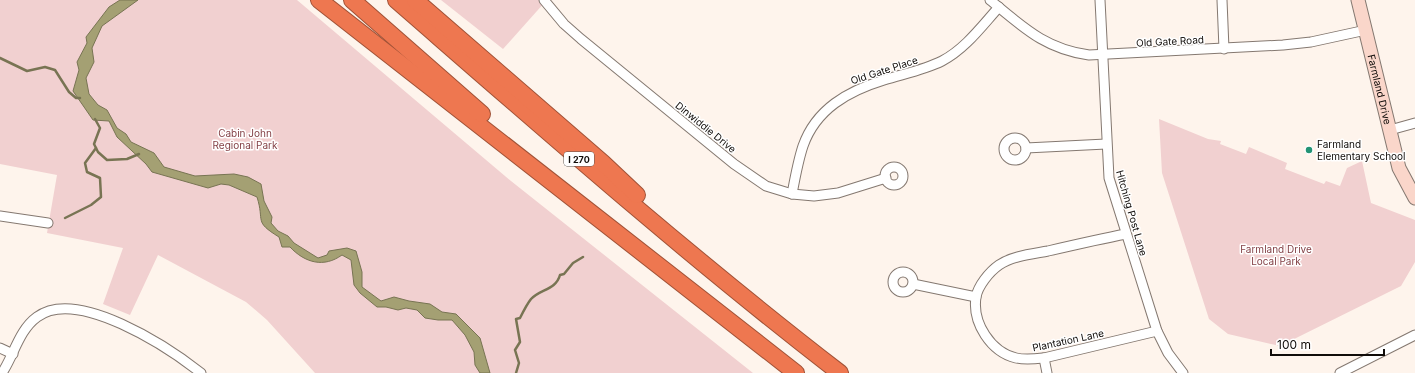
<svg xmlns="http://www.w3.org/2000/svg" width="1415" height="373" font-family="Inter,sans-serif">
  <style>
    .green { fill: #f1d0d0 }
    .water { fill: #a4a073; stroke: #787453 }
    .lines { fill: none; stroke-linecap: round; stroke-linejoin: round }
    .stream { stroke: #787453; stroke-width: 2.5 }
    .street-casing { stroke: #847870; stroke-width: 11 }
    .secondary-casing { stroke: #847870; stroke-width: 15 }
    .highway-casing { stroke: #a05237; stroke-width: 18 }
    .street { stroke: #fff; stroke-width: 9 }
    .secondary { stroke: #fad6ca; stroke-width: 13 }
    .highway { stroke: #ee7750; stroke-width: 16 }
    .poi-dot { fill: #239374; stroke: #fff; stroke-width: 1.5 }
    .labels { text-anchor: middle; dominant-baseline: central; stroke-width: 3; stroke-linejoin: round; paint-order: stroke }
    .shield { fill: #fff; stroke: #585553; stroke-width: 1 }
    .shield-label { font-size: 9px; font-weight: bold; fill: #100c09 }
    .street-label { font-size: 10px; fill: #100c09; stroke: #fff }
    .park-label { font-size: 10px; fill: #823f44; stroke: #fff }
    .poi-label { font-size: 10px; fill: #100c09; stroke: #fff; text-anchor: start }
  </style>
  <rect width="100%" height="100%" fill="#fef4ec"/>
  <g class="green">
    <polygon points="0,0 297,0 511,181 753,373 315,373 267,320 246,302 158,255 130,315 103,304 123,248 47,233 57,175 0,164"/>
    <polygon points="441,0 544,0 545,2 503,49"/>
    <polygon points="1159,119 1208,139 1221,141 1220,144 1246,154 1249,147 1287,163 1285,169 1324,184 1326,181 1340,186 1347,168 1362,161 1371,203 1415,220 1415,262 1401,286 1280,346 1228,334 1209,319 1162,173"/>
  </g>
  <path class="water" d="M120 0H138L102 26 92 48 94 62 86 78 89 94 98 105 107 110 117 128 126 134 131 142 154 153 164 167 195 176 234 174 248 177 261 184 264 201 272 217 271 223 278 231 288 236 294 243 318 258 327 255 329 251 347 248 356 251 362 272V287L381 301 394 297 409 301 430 304 442 312 456 314 480 338 490 373H480L475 365 474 352 465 335 452 320H438L425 318 417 310 406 308 398 310 386 307H377L360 293 354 285 351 260 342 255C324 268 305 263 290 247H282L279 237C253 221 265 222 257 197L229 185 221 184 208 188 152 172 146 164 117 137 109 121 93 120 73 91 79 70 77 62 87 43 86 37 109 7Z"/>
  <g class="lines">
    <g class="stream">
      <polyline points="0,58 27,71 45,67 55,70 69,92 76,98 80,98"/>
      <polyline points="95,119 100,128 94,144 98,152 107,160 127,159 139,154"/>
      <polyline points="65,218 91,205 101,197 100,178 87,172 85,163 96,148"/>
      <path d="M516 373 519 363 515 350 520 342 516 319 520 318C523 312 527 304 531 299 540 289 556 290 560 275L564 274 573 263 583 257"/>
    </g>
    <g class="street-casing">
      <g id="street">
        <polyline points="544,0 564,24 581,39 734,164 766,186 792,194 814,196 838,193 886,178"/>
        <path d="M990 0C1023 27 1045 49 1089 55L1283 45 1311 42 1366 30"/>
        <polyline points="1100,0 1109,178 1157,331 1168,353 1183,373"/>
        <polyline points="1222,0 1224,49"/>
        <polyline points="1390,130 1415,123"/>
        <circle cx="1015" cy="149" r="11"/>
        <polyline points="1026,148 1106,144"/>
        <circle cx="894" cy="176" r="9"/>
        <path d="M792 194C795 178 798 161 803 146 816 109 848 91 884 80 903 74 924 70 942 61 965 49 981 27 999 7"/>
        <polyline points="0,216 48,223"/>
        <path d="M1126 234C1100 239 1074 245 1048 251 1032 254 1012 256 999 265 989 272 978 286 976 297 972 323 991 352 1016 358 1025 360 1034 359 1044 358L1157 331"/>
        <circle cx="903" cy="282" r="10"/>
        <polyline points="913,284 976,297"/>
        <polyline points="0,348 13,354"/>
        <polyline points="1044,358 1047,373"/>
        <path d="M2 373C14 355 19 330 37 317 77 287 168 347 201 373"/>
        <polyline points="1340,373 1415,335"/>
      </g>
    </g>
    <g class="secondary-casing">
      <g id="secondary">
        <path id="s1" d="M1358 0 1399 168 1415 198"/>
      </g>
    </g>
    <g class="highway-casing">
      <g id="highway">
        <polyline points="319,0 796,373"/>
        <polyline points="352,0 482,114"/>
        <path d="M396 0C542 127 687 255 840 373"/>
        <polyline points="415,0 603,163 637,195"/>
      </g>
    </g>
    <use href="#street" class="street"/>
    <use href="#secondary" class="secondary"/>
    <use href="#highway" class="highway"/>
  </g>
  <circle class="poi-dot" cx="1309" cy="150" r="4"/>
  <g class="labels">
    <rect class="shield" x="564" y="152" width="30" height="14" rx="3"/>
    <g class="shield-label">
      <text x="579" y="159">I 270</text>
    </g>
    <g class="street-label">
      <text transform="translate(1170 41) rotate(-3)">Old Gate Road</text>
      <text transform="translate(884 70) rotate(-18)">Old Gate Place</text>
      <text stroke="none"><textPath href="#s1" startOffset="92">Farmland Drive</textPath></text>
      <text transform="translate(706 127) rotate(39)">Dinwiddie Drive</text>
      <text transform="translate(1132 213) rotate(74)">Hitching Post Lane</text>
      <text transform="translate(1068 340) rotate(-12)">Plantation Lane</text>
    </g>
    <g class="park-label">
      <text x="245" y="133">Cabin John<tspan x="245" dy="12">Regional Park</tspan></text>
      <text x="1276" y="249">Farmland Drive<tspan x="1276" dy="12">Local Park</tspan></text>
    </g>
    <g class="poi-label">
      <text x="1317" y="144">Farmland<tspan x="1317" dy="12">Elementary School</tspan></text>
    </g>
  </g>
  <path d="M1271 349v6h113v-6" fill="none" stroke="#100c09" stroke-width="2"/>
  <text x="1277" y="349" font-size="12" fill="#100c09" stroke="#ffffff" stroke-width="3" paint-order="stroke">100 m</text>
</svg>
